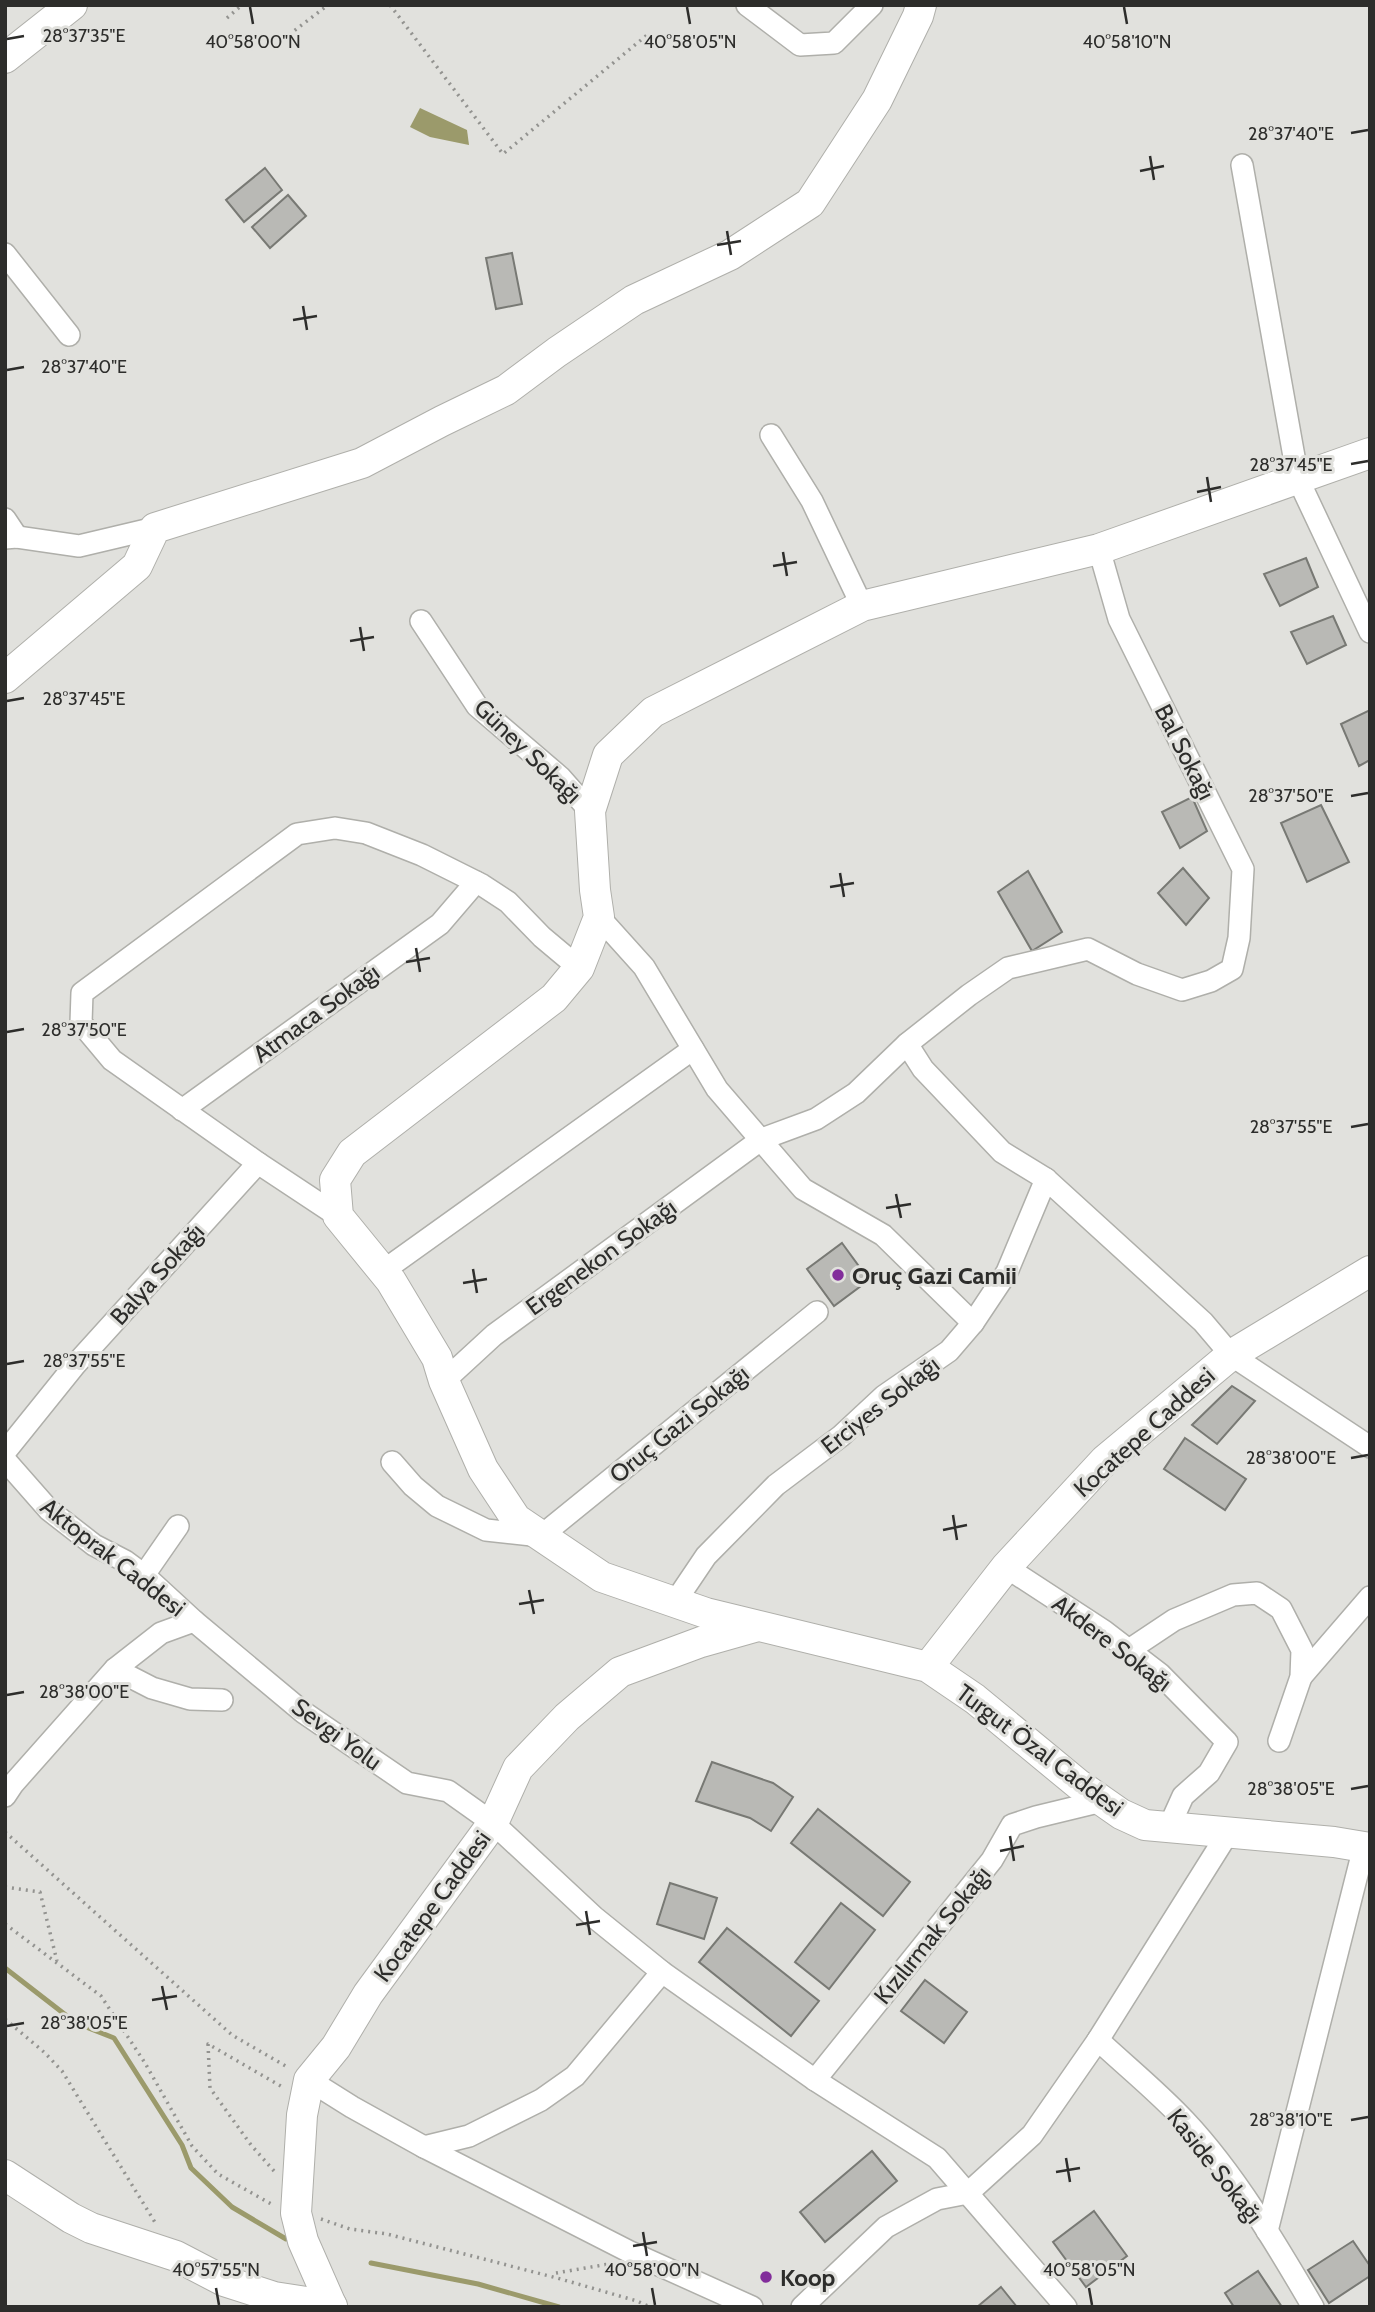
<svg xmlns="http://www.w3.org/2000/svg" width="1375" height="2312" font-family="Cabin,sans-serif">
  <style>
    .water { fill: #9b9a6b }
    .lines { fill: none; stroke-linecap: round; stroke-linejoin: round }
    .stream { stroke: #9b9a6b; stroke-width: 5 }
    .building { fill: #b9b9b5; stroke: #787974; stroke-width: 2 }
    .street-casing { stroke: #afafaa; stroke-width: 24 }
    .secondary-casing { stroke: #afafaa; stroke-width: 32 }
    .path { stroke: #939390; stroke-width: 3.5; stroke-dasharray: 2 5; stroke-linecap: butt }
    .street { stroke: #fff; stroke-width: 21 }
    .secondary { stroke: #fff; stroke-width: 30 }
    .ticks { fill: none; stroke: #2d2d2b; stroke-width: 2.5 }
    .poi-dot { fill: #822d9b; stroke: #e1e1dd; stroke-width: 2.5 }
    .labels { text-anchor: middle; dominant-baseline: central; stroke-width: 6; stroke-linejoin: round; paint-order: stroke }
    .street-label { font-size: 24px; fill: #2d2d2b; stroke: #e1e1dd }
    .poi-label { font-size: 24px; font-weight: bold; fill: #2d2d2b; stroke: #e1e1dd; text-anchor: start }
    .ticks-label { font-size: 18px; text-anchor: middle; fill: #2d2d2b; stroke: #e1e1dd; stroke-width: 6; stroke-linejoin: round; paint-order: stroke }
  </style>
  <rect width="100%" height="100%" fill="#e1e1dd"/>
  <polygon class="water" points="420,108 467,130 469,145 430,137 410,127"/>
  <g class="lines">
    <g class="stream">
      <polyline points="5,1968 76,2023 114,2038 182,2145 191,2168 232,2207 286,2239"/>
      <polyline points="371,2263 478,2284 559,2307"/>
    </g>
  </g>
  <g class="building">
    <polygon points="265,168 282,190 244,222 226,200"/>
    <polygon points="288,195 306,216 270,248 252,227"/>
    <polygon points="512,253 522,304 496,309 486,258"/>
    <polygon points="1306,558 1318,587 1280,606 1264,574"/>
    <polygon points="1333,616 1346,645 1307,664 1291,632"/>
    <polygon points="1370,710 1370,760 1359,766 1341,724"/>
    <polygon points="1192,797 1207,831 1180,848 1162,812"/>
    <polygon points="1321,805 1349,862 1307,882 1281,823"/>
    <polygon points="1183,868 1209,898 1186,925 1158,893"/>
    <polygon points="1028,871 1062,932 1032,951 998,892"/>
    <polygon points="842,1243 869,1280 834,1306 807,1269"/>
    <polygon points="1232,1386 1255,1401 1217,1444 1192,1425"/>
    <polygon points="1185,1438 1246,1479 1225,1510 1164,1469"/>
    <polygon points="712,1762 773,1783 793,1797 771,1831 750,1818 696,1801"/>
    <polygon points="818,1809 910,1882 883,1916 791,1843"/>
    <polygon points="670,1883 717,1898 704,1939 657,1924"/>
    <polygon points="841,1903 875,1930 829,1989 795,1962"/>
    <polygon points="727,1928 819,2001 791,2036 699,1962"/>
    <polygon points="925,1980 967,2012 944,2043 901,2011"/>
    <polygon points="872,2151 897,2181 825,2242 800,2212"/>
    <polygon points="1094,2211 1127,2256 1086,2287 1053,2242"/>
    <polygon points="1353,2241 1370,2266 1370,2276 1329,2303 1308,2270"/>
    <polygon points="1258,2271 1282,2307 1234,2307 1225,2293"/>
    <polygon points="1001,2287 1017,2307 977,2307"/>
  </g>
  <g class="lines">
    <g class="street-casing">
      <g id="street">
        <polyline points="747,5 800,45 834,43 872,5"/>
        <polyline points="1242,165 1298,479 1370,632"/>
        <polyline points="5,254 69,335"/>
        <polyline points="771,435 812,501 862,606"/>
        <polyline points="5,519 17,537"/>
        <polyline points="5,538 17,537 79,546 155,528"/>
        <polyline points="421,621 477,706 560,777 590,811"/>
        <polyline points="599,917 644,967 717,1089 803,1189 883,1235 973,1323"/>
        <polyline points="907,1044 969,995 1008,968 1088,949 1137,974 1182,990 1211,981 1232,969 1239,938 1243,869 1119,619 1099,549"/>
        <polyline points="182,1110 440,924 476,882"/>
        <polyline points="338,1216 258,1163 112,1060 81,1023 82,993 297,834 335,828 366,833 422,855 482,885 508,902 542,937 579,968"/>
        <polyline points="383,1271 693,1049"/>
        <polyline points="444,1381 494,1335 762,1139 816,1119 856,1093 907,1044 923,1069 1002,1152 1046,1179 1203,1322 1231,1355 1370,1447"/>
        <polyline points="5,1452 75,1365 258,1163"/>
        <polyline points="5,1460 49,1510 94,1545 125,1561 144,1575 194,1621 303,1712 407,1783 448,1791 493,1823 594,1917 662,1972 815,2080 937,2158 1066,2307"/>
        <polyline points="392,1462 413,1486 437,1506 486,1530 541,1536 817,1312"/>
        <polyline points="1006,1567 1104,1631 1160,1674 1227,1742 1209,1773 1183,1796 1169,1827"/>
        <polyline points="144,1575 178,1526"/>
        <polyline points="675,1602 706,1556 776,1485 841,1436 884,1396 949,1351 973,1323 1007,1272 1046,1179"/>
        <polyline points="1129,1650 1174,1620 1233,1595 1257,1593 1281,1609 1302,1650 1301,1677 1279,1741"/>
        <polyline points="115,1669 152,1688 190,1699 222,1700"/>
        <polyline points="1301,1677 1370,1597"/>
        <polyline points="5,1796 13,1784 115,1669 161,1633 194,1621"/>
        <path d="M1098 2040C1127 2067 1158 2092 1185 2121 1234 2173 1277 2245 1313 2307"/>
        <polyline points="309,2080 352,2107 424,2147 469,2136 541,2100 575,2076 662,1972"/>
        <polyline points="815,2080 992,1860 1012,1825 1036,1817 1102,1801"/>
        <polyline points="424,2147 630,2252 752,2307"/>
        <polyline points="1267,2231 1364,1847"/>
        <polyline points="802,2307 886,2227 937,2199 968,2193 1032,2135 1098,2040 1228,1833"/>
      </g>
    </g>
    <g class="secondary-casing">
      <g id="secondary">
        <polyline points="5,58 72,5"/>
        <polyline points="1370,453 1099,549 862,606 653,712 608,755 590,811 595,890 599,917 579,968 554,998 352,1153 335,1180 338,1216 391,1281 437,1358 444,1381 483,1469 516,1519 602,1577 706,1613 928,1667 975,1699 1078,1784 1121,1814 1145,1825 1334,1842 1370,1848"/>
        <polyline points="5,678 137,566 155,528 362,463 442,421 506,390 557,352 634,300 730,255 810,203 877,100 918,16 921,5"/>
        <polyline points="928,1667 1006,1567 1105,1460 1231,1355 1370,1271"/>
        <polyline points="5,2175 71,2218 91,2228 176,2256 224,2281 274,2297 332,2306"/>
        <polyline points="332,2307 303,2241 296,2213 302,2115 309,2080 336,2047 368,1994 493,1823 518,1768 567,1717 620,1672 701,1642 754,1627"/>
      </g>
    </g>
    <g class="path">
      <polyline points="390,5 503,154 647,35"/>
      <polyline points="227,18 242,5"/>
      <polyline points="278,43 328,5"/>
      <polyline points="5,1832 232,2035 289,2068"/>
      <polyline points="5,1887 40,1892 57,1961"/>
      <polyline points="5,1924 101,1996 145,2063 192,2146 218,2174 273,2205"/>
      <polyline points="5,2019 45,2053 62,2071 156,2224"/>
      <polyline points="274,2171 251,2145 210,2088 208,2044 284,2088"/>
      <polyline points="321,2219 350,2229 387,2234 557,2278 637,2301 650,2307"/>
      <polyline points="556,2273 609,2264"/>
    </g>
    <use href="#street" class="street"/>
    <use href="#secondary" class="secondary"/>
  </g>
  <path class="ticks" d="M250 7 253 24M687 7 690 24M1124 7 1127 24M7 39 24 36M1351 133 1368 130M1150 156 1154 180M1140 171 1164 166M727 231 731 255M717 245 741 241M303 306 307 330M293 320 317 316M7 370 24 367M1351 464 1368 461M1207 477 1211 502M1197 492 1221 487M783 552 787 576M773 566 797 562M360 627 364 651M350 641 374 637M7 701 24 698M1351 796 1368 793M840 873 844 897M830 887 854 883M416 948 420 972M406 962 430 958M7 1032 24 1029M1351 1127 1368 1124M896 1194 901 1218M886 1208 911 1204M473 1269 477 1293M463 1283 487 1279M7 1364 24 1361M1351 1458 1368 1455M953 1515 957 1540M943 1530 967 1525M529 1590 534 1614M519 1604 544 1600M7 1695 24 1692M1351 1789 1368 1786M1010 1836 1014 1861M1000 1851 1024 1846M586 1911 590 1935M576 1925 600 1921M162 1986 167 2010M152 2000 177 1996M7 2026 24 2023M1351 2120 1368 2117M1066 2158 1070 2182M1056 2172 1080 2168M643 2232 647 2256M633 2246 657 2242M216 2288 219 2305M652 2288 655 2305M1089 2288 1092 2305"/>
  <g class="poi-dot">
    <circle cx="838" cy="1275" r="7"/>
    <circle cx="766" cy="2277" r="7"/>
  </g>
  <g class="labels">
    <g class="street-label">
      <text transform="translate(528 751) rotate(44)">Güney Sokağı</text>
      <text transform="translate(1185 752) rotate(63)">Bal Sokağı</text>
      <text transform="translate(316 1013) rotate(-36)">Atmaca Sokağı</text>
      <text transform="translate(601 1257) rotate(-36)">Ergenekon Sokağı</text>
      <text transform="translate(157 1274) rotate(-48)">Balya Sokağı</text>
      <text transform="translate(880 1405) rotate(-38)">Erciyes Sokağı</text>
      <text transform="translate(679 1424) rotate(-39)">Oruç Gazi Sokağı</text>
      <text transform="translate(1144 1432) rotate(-42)">Kocatepe Caddesi</text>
      <text transform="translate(113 1557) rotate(38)">Aktoprak Caddesi</text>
      <text transform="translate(1112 1643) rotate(37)">Akdere Sokağı</text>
      <text transform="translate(337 1734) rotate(36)">Sevgi Yolu</text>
      <text transform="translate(1040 1750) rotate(37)">Turgut Özal Caddesi</text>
      <text transform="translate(432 1906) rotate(-54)">Kocatepe Caddesi</text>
      <text transform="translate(932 1935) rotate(-51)">Kızılırmak Sokağı</text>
      <text transform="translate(1215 2166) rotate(52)">Kaside Sokağı</text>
    </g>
    <g class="poi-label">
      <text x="852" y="1275">Oruç Gazi Camii</text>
      <text x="780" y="2277">Koop</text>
    </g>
  </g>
  <g class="ticks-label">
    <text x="84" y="42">28°37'35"E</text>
    <text x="1127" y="48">40°58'10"N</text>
    <text x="253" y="48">40°58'00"N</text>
    <text x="690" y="48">40°58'05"N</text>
    <text x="1291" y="140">28°37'40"E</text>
    <text x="84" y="373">28°37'40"E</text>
    <text x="1291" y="471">28°37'45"E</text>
    <text x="84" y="705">28°37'45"E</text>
    <text x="1291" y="802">28°37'50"E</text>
    <text x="84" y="1036">28°37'50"E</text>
    <text x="1291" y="1133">28°37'55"E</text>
    <text x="84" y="1367">28°37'55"E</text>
    <text x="1291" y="1464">28°38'00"E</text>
    <text x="84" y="1698">28°38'00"E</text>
    <text x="1291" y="1795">28°38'05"E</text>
    <text x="84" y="2029">28°38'05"E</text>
    <text x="1291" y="2126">28°38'10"E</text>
    <text x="216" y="2276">40°57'55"N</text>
    <text x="652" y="2276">40°58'00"N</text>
    <text x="1089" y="2276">40°58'05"N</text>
  </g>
  <rect width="1375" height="2312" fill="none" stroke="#2d2d2b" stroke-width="14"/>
</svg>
